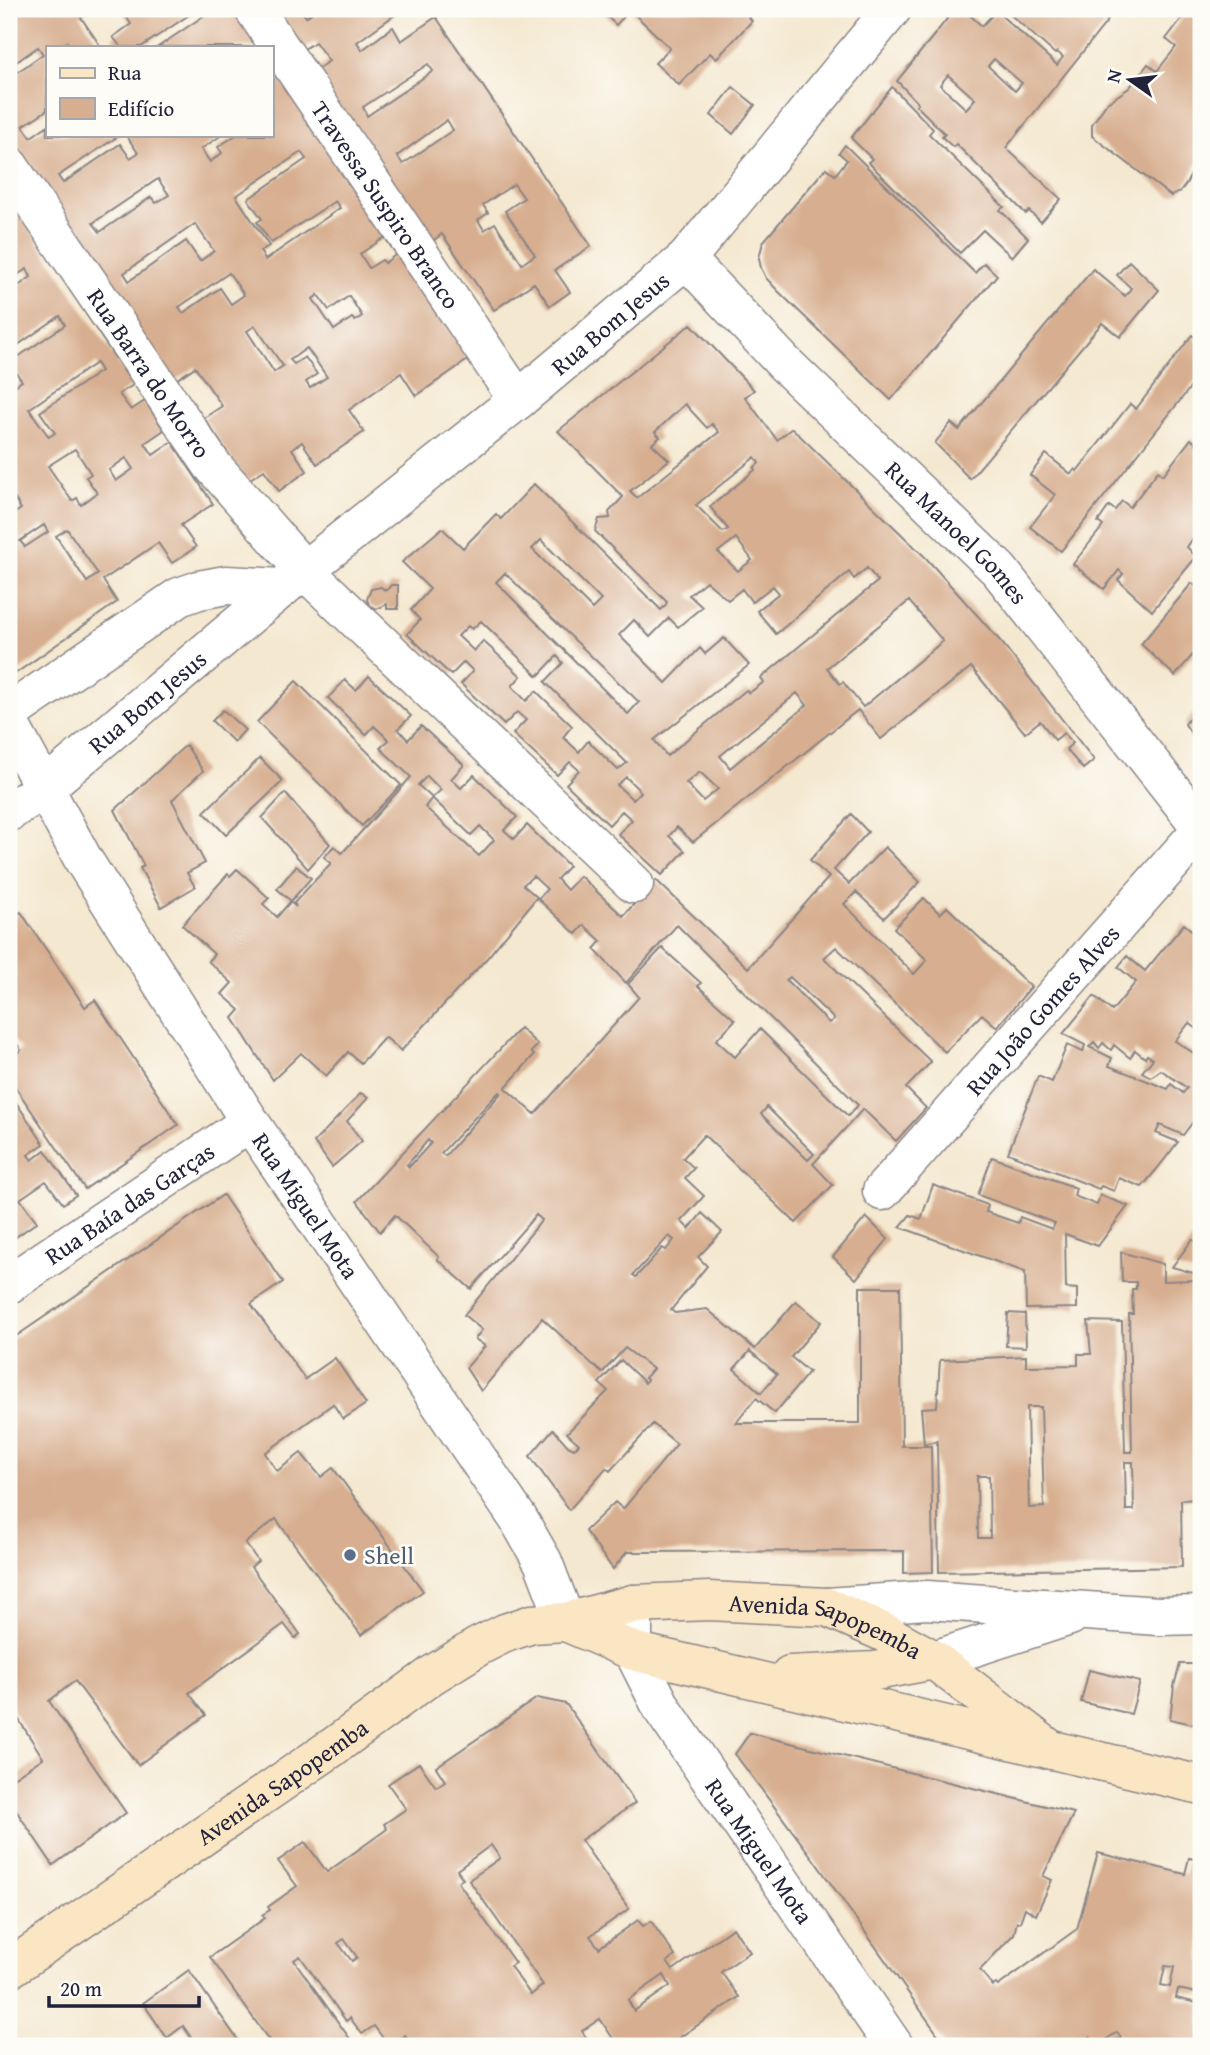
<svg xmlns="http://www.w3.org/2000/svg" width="1210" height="2055" font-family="'Gentium Book Plus',serif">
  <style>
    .building { fill: #d7ae8f; fill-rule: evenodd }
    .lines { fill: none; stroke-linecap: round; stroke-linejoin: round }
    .street-casing { stroke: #8b8586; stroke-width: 41 }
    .secondary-casing { stroke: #8b8586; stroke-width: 41 }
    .street { stroke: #fff; stroke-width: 38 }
    .secondary { stroke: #fbe6c4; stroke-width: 38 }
    .service-dot { fill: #5c6f8a; stroke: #fdfcf7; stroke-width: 2.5 }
    .labels { text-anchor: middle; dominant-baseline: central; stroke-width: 5; stroke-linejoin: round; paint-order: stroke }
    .street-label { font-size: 24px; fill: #22223b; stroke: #fdfcf7 }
    .service-label { font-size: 24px; fill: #4e5e75; stroke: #fdfcf7; text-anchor: start }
  </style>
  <rect width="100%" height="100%" fill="#fdfcf7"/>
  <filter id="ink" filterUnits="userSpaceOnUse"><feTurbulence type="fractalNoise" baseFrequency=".0143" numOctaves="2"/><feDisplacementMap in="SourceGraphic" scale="14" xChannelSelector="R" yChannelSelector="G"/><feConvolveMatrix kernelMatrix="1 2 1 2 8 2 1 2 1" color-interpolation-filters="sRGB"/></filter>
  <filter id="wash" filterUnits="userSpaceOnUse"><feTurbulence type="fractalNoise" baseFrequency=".00686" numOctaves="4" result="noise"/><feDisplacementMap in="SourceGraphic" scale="28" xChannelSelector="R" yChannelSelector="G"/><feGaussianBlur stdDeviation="1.57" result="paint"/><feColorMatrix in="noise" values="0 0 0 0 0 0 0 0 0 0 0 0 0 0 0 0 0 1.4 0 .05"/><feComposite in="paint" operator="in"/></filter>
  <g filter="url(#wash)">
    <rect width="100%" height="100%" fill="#f4e8d0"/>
    <g id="blocks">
      <g class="building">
        <path d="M9 9H91L80 16 101 47H70L67 42 59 47H47V110L23 126 31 137 47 126V135H120L58 176 63 183 120 144 130 158 138 153 126 135H222L201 149 210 162 222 153 218 147 236 135H271V64L387 236 360 254 369 268 382 260 385 263 398 253 469 359 416 396 401 373 349 410 364 432 317 464 302 442 292 449 307 471 279 491 264 470 247 481 204 418 222 406 195 367 170 384 9 147V78L43 54 38 47 9 67ZM301 152 306 159 248 199 262 219 257 222 271 243 335 201 340 208 265 260 260 251 269 246 236 196ZM158 179 169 195 156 203 151 197 100 232 93 223ZM195 224 214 251 200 261 186 241 129 281 124 273ZM229 273 244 295 231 304 220 288 183 313 179 307ZM318 295 329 310 349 296 362 316 355 321 352 318 334 330 313 299ZM255 326 283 366 274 372 247 331ZM307 348 327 377 310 388 306 382 317 374 305 357 294 364 290 360Z"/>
        <polygon points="121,9 198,9 141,47 121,47 113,37 131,24"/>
        <polygon points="206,9 234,9 260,47 158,47 208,13"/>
        <path d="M273 9H300L306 17 317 9H403L357 42 362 50 393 27 401 41 436 17 591 246 555 270 570 292 550 306 534 283 494 310 442 234 430 243 315 71 329 61 315 42 301 51ZM428 64 433 71 367 116 363 107ZM447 120 453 130 403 164 397 156ZM514 184 524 198 505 211 535 255 522 264 495 223 484 230 478 220 488 213 483 205Z"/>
        <polygon points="599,9 751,9 746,14 752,21 716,59 710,53 679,85 655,63 670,48 630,10 616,25"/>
        <path d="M955 9H963L982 26 996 11 1057 65 1063 57 1057 52 1055 54 1004 9H1099L1098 10 1108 20 1006 148 1061 199 1041 222 1029 211 1026 214 956 144 953 147 942 137 945 134 916 105 918 103 897 81ZM994 59 1022 83 1015 91 988 66ZM948 75 975 99 966 109 940 85Z"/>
        <polygon points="1189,9 1201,9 1201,156 1186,184 1180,192 1171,196 1092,136 1092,124 1107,103 1129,88 1148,64 1157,71 1176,47 1166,39"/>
        <polygon points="733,87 755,105 733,134 711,115"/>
        <polygon points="892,87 933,129 929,134 1004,207 1000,210 1028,238 1012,257 983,230 960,253 868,162 872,159 851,138"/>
        <polygon points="845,145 975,273 984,263 997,275 891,400 778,291 766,278 761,268 759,258 763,242 826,168 835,175 847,160 839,153"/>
        <path d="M9 198 133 385 119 394 131 410 145 401 164 430 145 443 153 455 172 442 213 504 181 525 196 547 172 563 158 543 103 580 117 602 9 678V561L14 557 9 550V517L21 509 15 499 9 504V390L22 381 9 363 65 325 60 316 9 351V289L11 291 31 277 27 269 9 280ZM96 363 101 371 40 412 55 433 49 437 29 409ZM75 449 91 474 86 477 97 493 81 505 77 498 72 501 48 466ZM126 458 133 469 116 481 109 470ZM44 525 48 532 25 547 20 541ZM67 529 98 574 87 582 56 536Z"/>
        <polygon points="1129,261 1159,290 1120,337 1102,323 970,479 935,443 951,423 959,430 1093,269 1125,296 1131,288 1117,275"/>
        <path d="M691 324 754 390 745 397 777 440 792 428 926 558 1002 643 1094 760 1083 769 1066 749 1073 743 1064 733 1055 740 1040 721 1025 733 971 667 881 739 858 710 693 842 677 827 669 836 685 851 662 875 618 834 632 820 622 811 609 825 566 784 579 770 570 762 557 775 513 734 526 720 517 712 504 725 461 684 473 671 464 662 451 675 407 634 420 620 411 610 430 589 402 562 442 528 463 548 496 514 501 519 534 484 661 610 665 606 667 602 595 531 599 519 610 518 609 512 623 497 558 431ZM685 404 707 428 712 424 719 432 637 498 630 491 669 460 652 444 660 437 655 432ZM755 457 759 463 754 468 755 470 710 507 728 529 723 532 696 505ZM736 538 752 560 738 571 718 552ZM541 540 601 600 592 609 532 549ZM867 568 878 581 761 678 764 682 749 693 746 690 667 756 654 740 749 665 724 638 705 654 700 648 666 683 619 635 634 620 650 637 669 618 678 627 702 607 689 595 706 581 728 600 742 589 752 602 773 586 779 593 757 611 776 634 849 572 854 579ZM505 573 639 702 628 714 496 582ZM909 601 943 641 863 707 843 682 840 684 827 668ZM481 621 538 676 557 656 563 663 545 682 627 763 618 770 588 741 579 752 563 737 572 726 536 691 526 701 512 686 521 676 483 641 474 651 458 636 468 626 472 629ZM797 693 807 705 730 768 720 756ZM700 772 718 789 703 801 686 783ZM626 777 641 792 633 800 617 785Z"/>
        <polygon points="1192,335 1201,343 1201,374 1061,551 1030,527 1055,495 1030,475 1046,454 1071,474 1075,469 1077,471 1130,404 1136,409"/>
        <polygon points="1191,439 1201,448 1201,547 1192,540 1187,547 1196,557 1152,611 1118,580 1123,574 1119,570 1104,589 1073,564 1103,526 1098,522 1109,506 1115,510 1122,501 1130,507 1158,471 1163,475"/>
        <polygon points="1192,583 1201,590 1201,645 1175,676 1141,644"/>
        <polygon points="391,585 398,585 398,609 387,609 387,604 377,609 369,605 367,599 371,589 381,587 386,591"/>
        <path d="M369 676 411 716 398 729 408 740 421 726 464 765 451 779 461 788 474 775 517 817 504 830 514 839 527 825 569 866 557 879 567 890 580 876 623 916 656 880 748 968 829 877 810 860 851 814 868 832 834 870 849 884 885 847 920 882 884 918 856 892 844 904 914 974 927 960 894 928 924 898 940 914 947 907 1031 987 997 1027 982 1014 945 1052 836 947 824 958 931 1062 906 1088 926 1108 896 1141 863 1109 813 1164 833 1185 796 1223 704 1135 683 1158 694 1168 685 1178 704 1196 681 1221 689 1229 702 1213 722 1232 698 1257 707 1266 671 1310 675 1313 707 1309 755 1349 796 1301 821 1322 791 1357 809 1372 775 1413 756 1398 736 1423H860V1287H900L902 1446H931L933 1572 904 1573V1551L627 1552 613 1569 585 1531 615 1502 623 1509 677 1444 653 1424 610 1471 606 1468 569 1510 530 1456 553 1429 568 1446 574 1449 579 1444 567 1433 608 1391 599 1383 621 1360 645 1383 647 1380 645 1378 653 1369 625 1348 602 1373 542 1318 481 1391 466 1368 485 1346 475 1339 482 1330 464 1315 542 1220 536 1215 471 1289 437 1259 439 1257 395 1215 380 1232 357 1201 520 1028 538 1045 531 1052 534 1055 505 1088 535 1114 639 997 628 984 662 948 701 983 698 986 735 1020 716 1040 735 1057 760 1029 848 1116 858 1105 677 925 626 983 594 949 601 941 584 925 576 934 538 899 547 889 533 876 523 885 537 897 488 957 401 1051 385 1037 361 1063 348 1052 326 1076 301 1053 273 1080 233 1018 240 1010 222 994 232 983 208 961 214 954 182 925 228 874 230 876 237 869 269 898 263 904 277 917 290 902 296 907 294 903 331 863 324 857 334 846 342 853 411 777 380 748 389 740 374 726 366 735 328 698 345 680 356 690ZM427 776 441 790 432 798 418 785ZM432 798 471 835 480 826 494 840 479 856 425 807ZM790 977 834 1019 829 1023 786 980ZM499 1092 501 1093 445 1156 441 1153ZM767 1107 814 1154 808 1160 761 1114ZM428 1140 431 1143 409 1167 407 1165ZM669 1236 674 1240 666 1250 662 1248 636 1277 633 1275ZM750 1351 777 1374 761 1393 734 1369Z"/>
        <polygon points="296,681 401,785 362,826 257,722"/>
        <polygon points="1201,704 1201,749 1185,724"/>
        <polygon points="223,710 245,730 234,742 212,721"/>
        <polygon points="186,745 203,771 172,800 205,863 187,873 195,887 161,907 140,868 144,866 115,810"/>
        <polygon points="260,758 283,781 226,835 204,812"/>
        <polygon points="285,793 330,844 308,869 262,818"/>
        <polygon points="296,866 311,878 291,901 277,889"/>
        <polygon points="21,912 85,1007 95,1000 178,1125 85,1189 9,1078 9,1059 21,1050 9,1033 9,920"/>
        <path d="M1184 924 1201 938V1029L1200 1031 1189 1023 1175 1041 1200 1057 1201 1055V1111L1183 1135 1160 1125 1156 1133 1178 1142 1157 1169 1142 1187 1119 1178 1114 1191 1101 1186 1099 1189 1008 1153 1038 1076 1052 1082 1067 1045 1083 1052 1085 1045 1063 1034 1094 996 1112 1011 1136 982 1118 967 1127 956 1145 971ZM1094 1042 1099 1048 1103 1043 1111 1050 1114 1045 1130 1058 1135 1050 1145 1058 1147 1055 1153 1059 1142 1072 1151 1077 1161 1070 1187 1088 1183 1093 1171 1084 1168 1089 1109 1066 1112 1058 1089 1047Z"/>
        <polygon points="9,1092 44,1144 28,1155 32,1160 45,1150 76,1195 63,1204 46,1181 20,1199 37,1222 13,1239 9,1233"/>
        <polygon points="361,1093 368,1098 347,1121 362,1141 332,1167 314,1142"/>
        <polygon points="992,1157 1076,1188 1074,1196 1097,1205 1100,1195 1128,1206 1098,1246 1065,1234 1066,1288 1077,1289 1077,1308 1026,1309 1025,1272 900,1227 910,1215 921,1219 933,1185 988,1205 986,1212 1018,1223 1020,1217 1052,1229 1055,1223 978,1195"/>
        <polygon points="223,1195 283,1282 251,1304 305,1379 335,1358 366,1404 343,1419 333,1404 265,1453 277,1471 301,1453 321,1477 333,1468 423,1591 361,1635 276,1519 245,1543 258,1561 251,1567 300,1634 295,1638 284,1624 189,1693 206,1715 138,1765 75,1681 49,1701 126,1813 53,1865 11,1803 9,1805 9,1772 13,1778 43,1758 9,1704 9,1341"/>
        <polygon points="866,1217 888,1239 856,1279 833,1257"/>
        <path d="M1192 1240 1201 1242V1316H1197L1200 1499 1181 1500 1182 1567 939 1572 937 1441 924 1444 921 1408 937 1407 940 1360 1026 1356V1366L1078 1365V1354H1091L1088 1321 1122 1322 1125 1452H1132L1129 1314H1133L1132 1289H1136V1282H1122L1121 1252 1163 1264V1281L1197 1280V1274L1172 1267ZM1027 1407H1041L1044 1507 1029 1508ZM1125 1462H1133L1134 1510H1126ZM977 1476H989L990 1538H978Z"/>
        <polygon points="1008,1313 1025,1314 1026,1347 1006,1346"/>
        <polygon points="1180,1664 1201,1664 1201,1726 1170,1719 1174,1686"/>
        <polygon points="1089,1670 1140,1682 1131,1714 1081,1702"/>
        <path d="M537 1698 566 1704 635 1803 581 1840 629 1909 590 1936 599 1948 638 1920 643 1926 651 1921 675 1956 667 1962 673 1970 733 1928 750 1952 721 1972 739 1997 667 2046H611L616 2043 600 2019 582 2031 590 2044 586 2046H413L405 2035 389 2046 374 2026 362 2034 350 2018 346 2021 300 1956 294 1960 355 2046H273L210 1957 265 1918 262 1915 270 1910 268 1907 297 1886 278 1861 305 1842 327 1872 387 1829 384 1824 406 1809 388 1784 419 1763 436 1787 445 1781 436 1767ZM491 1845 500 1858 469 1880 543 1985 531 1995 510 1966 515 1963 458 1882 463 1879 457 1870ZM344 1939 357 1957 352 1961 338 1943ZM664 1975 670 1986 634 2011 628 2000Z"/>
        <path d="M750 1733 1074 1813 1043 1876 1052 1880 1036 1915 1025 1908 1020 1922H1017L1014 1934 980 1970 993 1986 996 1984 998 1986 1077 1929 1098 1853 1185 1874 1189 1858 1201 1860V1994L1178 1989 1176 1998 1201 2004V2046H1107L1121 2037 1117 2032 1097 2046 1090 2037 1078 2046H946L814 1860 735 1754ZM1165 1966 1174 1967 1170 1987 1161 1985Z"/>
        <polygon points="189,1970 242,2046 197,2046 183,2026 167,2038 143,2003"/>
      </g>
    </g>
  </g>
  <g filter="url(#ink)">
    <use href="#blocks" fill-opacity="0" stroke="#8b8586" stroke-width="2"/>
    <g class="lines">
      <g class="street-casing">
        <g id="street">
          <path id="s1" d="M254 9 518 400"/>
          <path id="s2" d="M9 166 212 465 304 570 634 884"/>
          <path id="s3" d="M686 259 784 363 999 570 1201 827"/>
          <polyline points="9,713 179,597 199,590 226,585 282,588"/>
          <path id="s4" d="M9 723 84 861 250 1122 519 1520 543 1562 566 1622"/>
          <path id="s5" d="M9 812 43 789 282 588 518 400 686 259 892 9"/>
          <path id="s6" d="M882 1191 1201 830"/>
          <path id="s7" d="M9 1284 250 1122"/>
          <path id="s8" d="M633 1604V1651L663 1710 894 2046"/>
          <polyline points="827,1607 927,1600 1159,1616 1201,1615"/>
          <polyline points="934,1660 1070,1616"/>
        </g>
      </g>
      <g class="secondary-casing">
        <g id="secondary">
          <polyline points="566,1622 633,1651 1201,1785"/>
          <polyline points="790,1675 875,1671 934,1660"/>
          <path id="s9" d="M9 1969 333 1747 432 1675 479 1646 505 1633 532 1624 566 1622 633 1604 709 1601 827 1607 885 1633 934 1660 1051 1750"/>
        </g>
      </g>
      <use href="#street" class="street"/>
      <use href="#secondary" class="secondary"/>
    </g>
  </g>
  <circle class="service-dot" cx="350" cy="1555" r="7"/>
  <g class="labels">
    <g class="street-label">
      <text stroke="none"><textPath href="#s1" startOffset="236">Travessa Suspiro Branco</textPath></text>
      <text stroke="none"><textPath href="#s5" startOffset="775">Rua Bom Jesus</textPath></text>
      <text stroke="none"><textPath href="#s2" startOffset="250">Rua Barra do Morro</textPath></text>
      <text stroke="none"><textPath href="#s3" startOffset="385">Rua Manoel Gomes</textPath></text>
      <text stroke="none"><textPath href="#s5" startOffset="177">Rua Bom Jesus</textPath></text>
      <text stroke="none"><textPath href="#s6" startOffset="242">Rua João Gomes Alves</textPath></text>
      <text stroke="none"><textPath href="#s7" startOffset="145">Rua Baía das Garças</textPath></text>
      <text stroke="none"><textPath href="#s4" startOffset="567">Rua Miguel Mota</textPath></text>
      <text stroke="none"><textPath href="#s9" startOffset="928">Avenida Sapopemba</textPath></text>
      <text stroke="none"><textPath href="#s9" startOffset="331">Avenida Sapopemba</textPath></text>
      <text stroke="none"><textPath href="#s8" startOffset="284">Rua Miguel Mota</textPath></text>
    </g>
    <g class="service-label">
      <text x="364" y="1555">Shell</text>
    </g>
  </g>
  <rect width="1210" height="2055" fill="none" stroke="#fdfcf7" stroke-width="35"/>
  <rect x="46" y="46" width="228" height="91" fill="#fdfcf7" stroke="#a5a5ac" stroke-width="2"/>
  <rect x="60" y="68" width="35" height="10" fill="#fbe6c4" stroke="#a5a5ac" stroke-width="2"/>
  <text x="108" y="80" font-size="21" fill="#22223b">Rua</text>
  <rect x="60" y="98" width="35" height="21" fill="#d7ae8f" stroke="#a5a5ac" stroke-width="2"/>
  <text x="108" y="116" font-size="21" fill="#22223b">Edifício</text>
  <g transform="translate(1130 80) rotate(284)" stroke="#fdfcf7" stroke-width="5" paint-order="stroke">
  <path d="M0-5L12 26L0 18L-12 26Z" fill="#22223b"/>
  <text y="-10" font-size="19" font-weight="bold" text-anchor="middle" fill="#22223b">N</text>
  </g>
  <path d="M49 1996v10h150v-10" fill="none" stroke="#22223b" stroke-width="3.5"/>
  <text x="60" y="1996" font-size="21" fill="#22223b" stroke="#fdfcf7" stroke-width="5" paint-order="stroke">20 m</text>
</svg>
